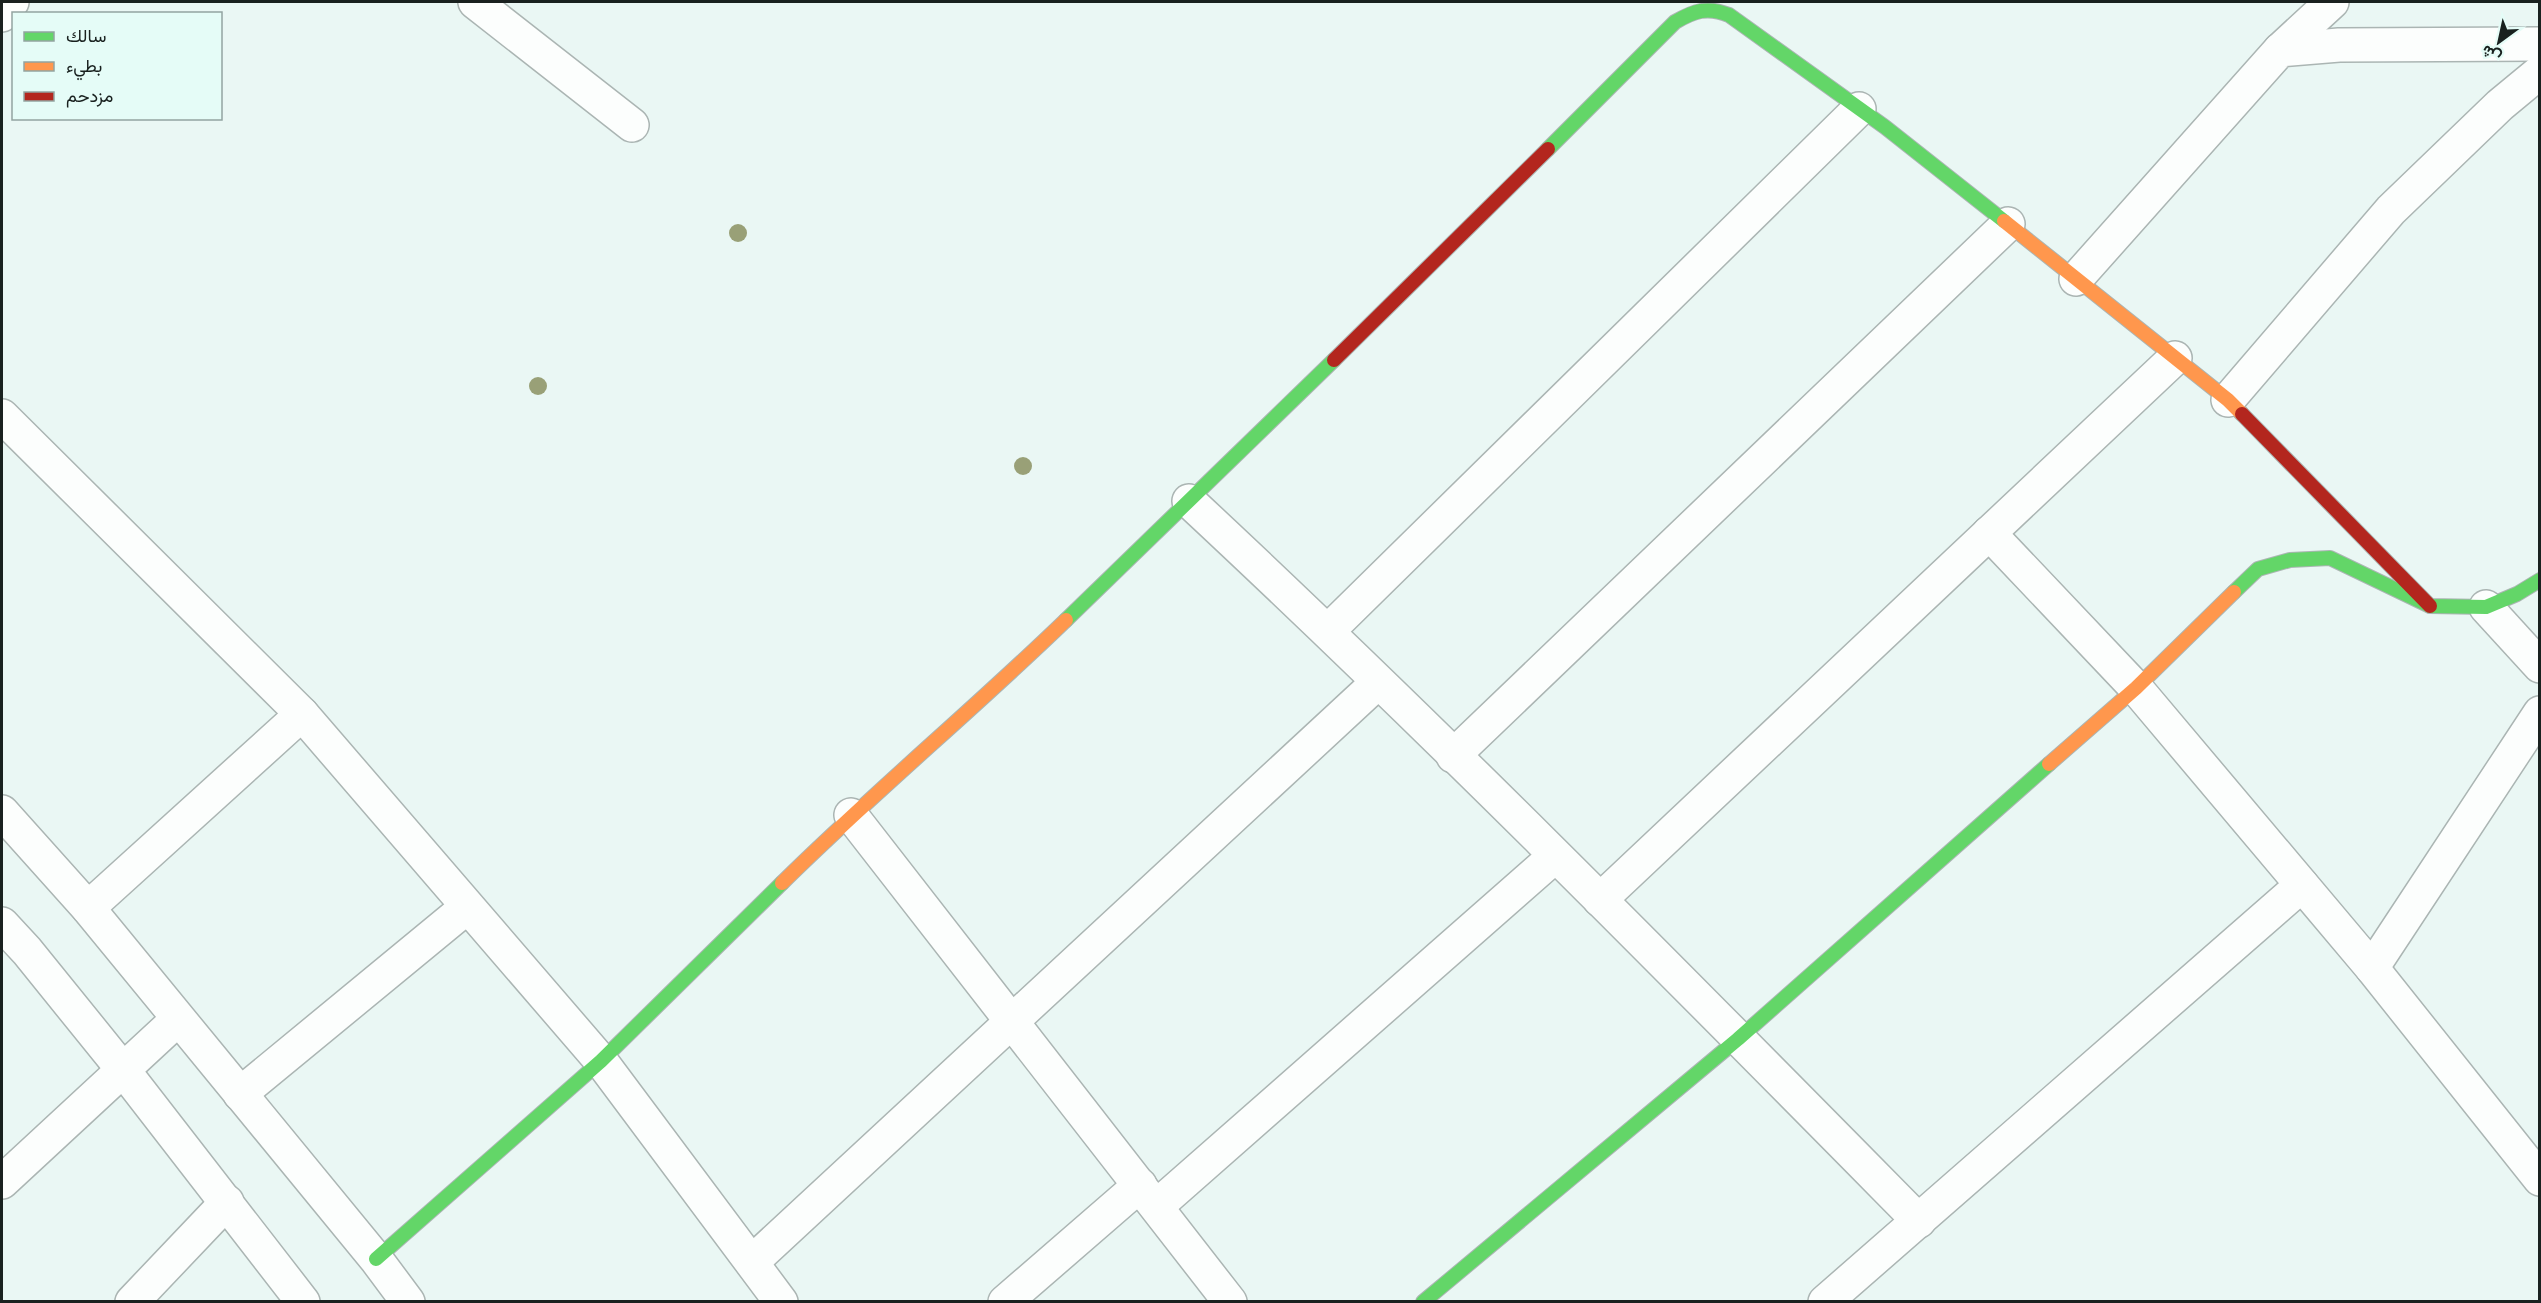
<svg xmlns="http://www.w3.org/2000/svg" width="2541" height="1303" font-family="Helvetica,Vazirmatn,sans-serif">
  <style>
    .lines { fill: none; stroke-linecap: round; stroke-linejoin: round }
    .street-casing { stroke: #abb5b3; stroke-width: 36 }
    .fast-casing { stroke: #abb5b3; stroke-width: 16 }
    .slow-casing { stroke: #abb5b3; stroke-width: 16 }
    .jam-casing { stroke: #abb5b3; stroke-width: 16 }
    .street { stroke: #fcfefd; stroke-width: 33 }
    .fast { stroke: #63d668; stroke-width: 14 }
    .slow { stroke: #ff974d; stroke-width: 14 }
    .jam { stroke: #b3261e; stroke-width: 14 }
    .tree { fill: #99a077 }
  </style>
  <rect width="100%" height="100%" fill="#eaf7f4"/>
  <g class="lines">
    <g class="street-casing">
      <g id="street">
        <polyline points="475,2 632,125"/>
        <polyline points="2,15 12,2"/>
        <polyline points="2280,50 2332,2"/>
        <polyline points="2076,279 2280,50 2339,45 2540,44"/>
        <polyline points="2228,400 2391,210 2500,105 2540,72"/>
        <polyline points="2,416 302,714 601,1061 781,1302"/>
        <path d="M1189 501C1439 734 1679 978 1919 1221"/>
        <polyline points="1989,533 2136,688 2372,968 2540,1179"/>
        <polyline points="2486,607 2540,666"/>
        <polyline points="1328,631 1859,109"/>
        <polyline points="1453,756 2008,224"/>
        <polyline points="2,812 88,908 376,1259 408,1302"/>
        <polyline points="851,815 1230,1302"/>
        <polyline points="1600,900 2175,358"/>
        <polyline points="88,908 302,714"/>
        <polyline points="2,924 27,951 124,1071 303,1302"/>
        <polyline points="2372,968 2540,713"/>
        <polyline points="240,1094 467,907"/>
        <polyline points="2,1182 178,1019"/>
        <polyline points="1157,1206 1555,856"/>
        <polyline points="752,1262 1377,683"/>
        <polyline points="132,1302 227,1202"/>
        <polyline points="1005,1302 1140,1185"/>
        <polyline points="1825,1302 2302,885"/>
      </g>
    </g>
    <g class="fast-casing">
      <g id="fast">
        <path d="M1548 149 1675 22C1694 11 1707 6 1729 15L1885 127 2004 221"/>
        <polyline points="2234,592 2258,569 2290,560 2330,558 2430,606 2486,607 2517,594 2540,580"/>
        <polyline points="1066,620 1334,360"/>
        <polyline points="376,1259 601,1061 782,883"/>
        <polyline points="1423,1302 1738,1039 2049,764"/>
      </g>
    </g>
    <g class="slow-casing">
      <g id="slow">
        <polyline points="2004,221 2228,400 2242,414"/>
        <polyline points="2049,764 2136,688 2234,592"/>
        <path d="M782 883C874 792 973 710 1066 620"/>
      </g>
    </g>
    <g class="jam-casing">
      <g id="jam">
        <polyline points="1334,360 1548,149"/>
        <polyline points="2242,414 2430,606"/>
      </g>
    </g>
    <use href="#street" class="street"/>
    <use href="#fast" class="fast"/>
    <use href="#slow" class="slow"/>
    <use href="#jam" class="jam"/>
  </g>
  <g class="tree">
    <circle cx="738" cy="233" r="9"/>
    <circle cx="538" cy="386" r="9"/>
    <circle cx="1023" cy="466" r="9"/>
  </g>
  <rect width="2541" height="1303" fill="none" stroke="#19211f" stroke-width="6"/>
  <rect x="12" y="12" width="210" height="108" fill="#e5fcf7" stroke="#93a4a1" stroke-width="1.5"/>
  <rect x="24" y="32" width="30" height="9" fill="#63d668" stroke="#93a4a1" stroke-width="1.5"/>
  <text x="66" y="42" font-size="18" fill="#19211f">سالك</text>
  <rect x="24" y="62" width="30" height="9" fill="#ff974d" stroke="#93a4a1" stroke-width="1.5"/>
  <text x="66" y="72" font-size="18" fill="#19211f">بطيء</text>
  <rect x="24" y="92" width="30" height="9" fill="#b3261e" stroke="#93a4a1" stroke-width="1.5"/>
  <text x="66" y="102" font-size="18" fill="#19211f">مزدحم</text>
  <g transform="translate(2499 42) rotate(213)" stroke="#e5fcf7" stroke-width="4.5" paint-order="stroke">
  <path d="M0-4.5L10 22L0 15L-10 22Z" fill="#19211f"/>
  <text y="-9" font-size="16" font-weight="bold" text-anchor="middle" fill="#19211f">ش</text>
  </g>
</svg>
